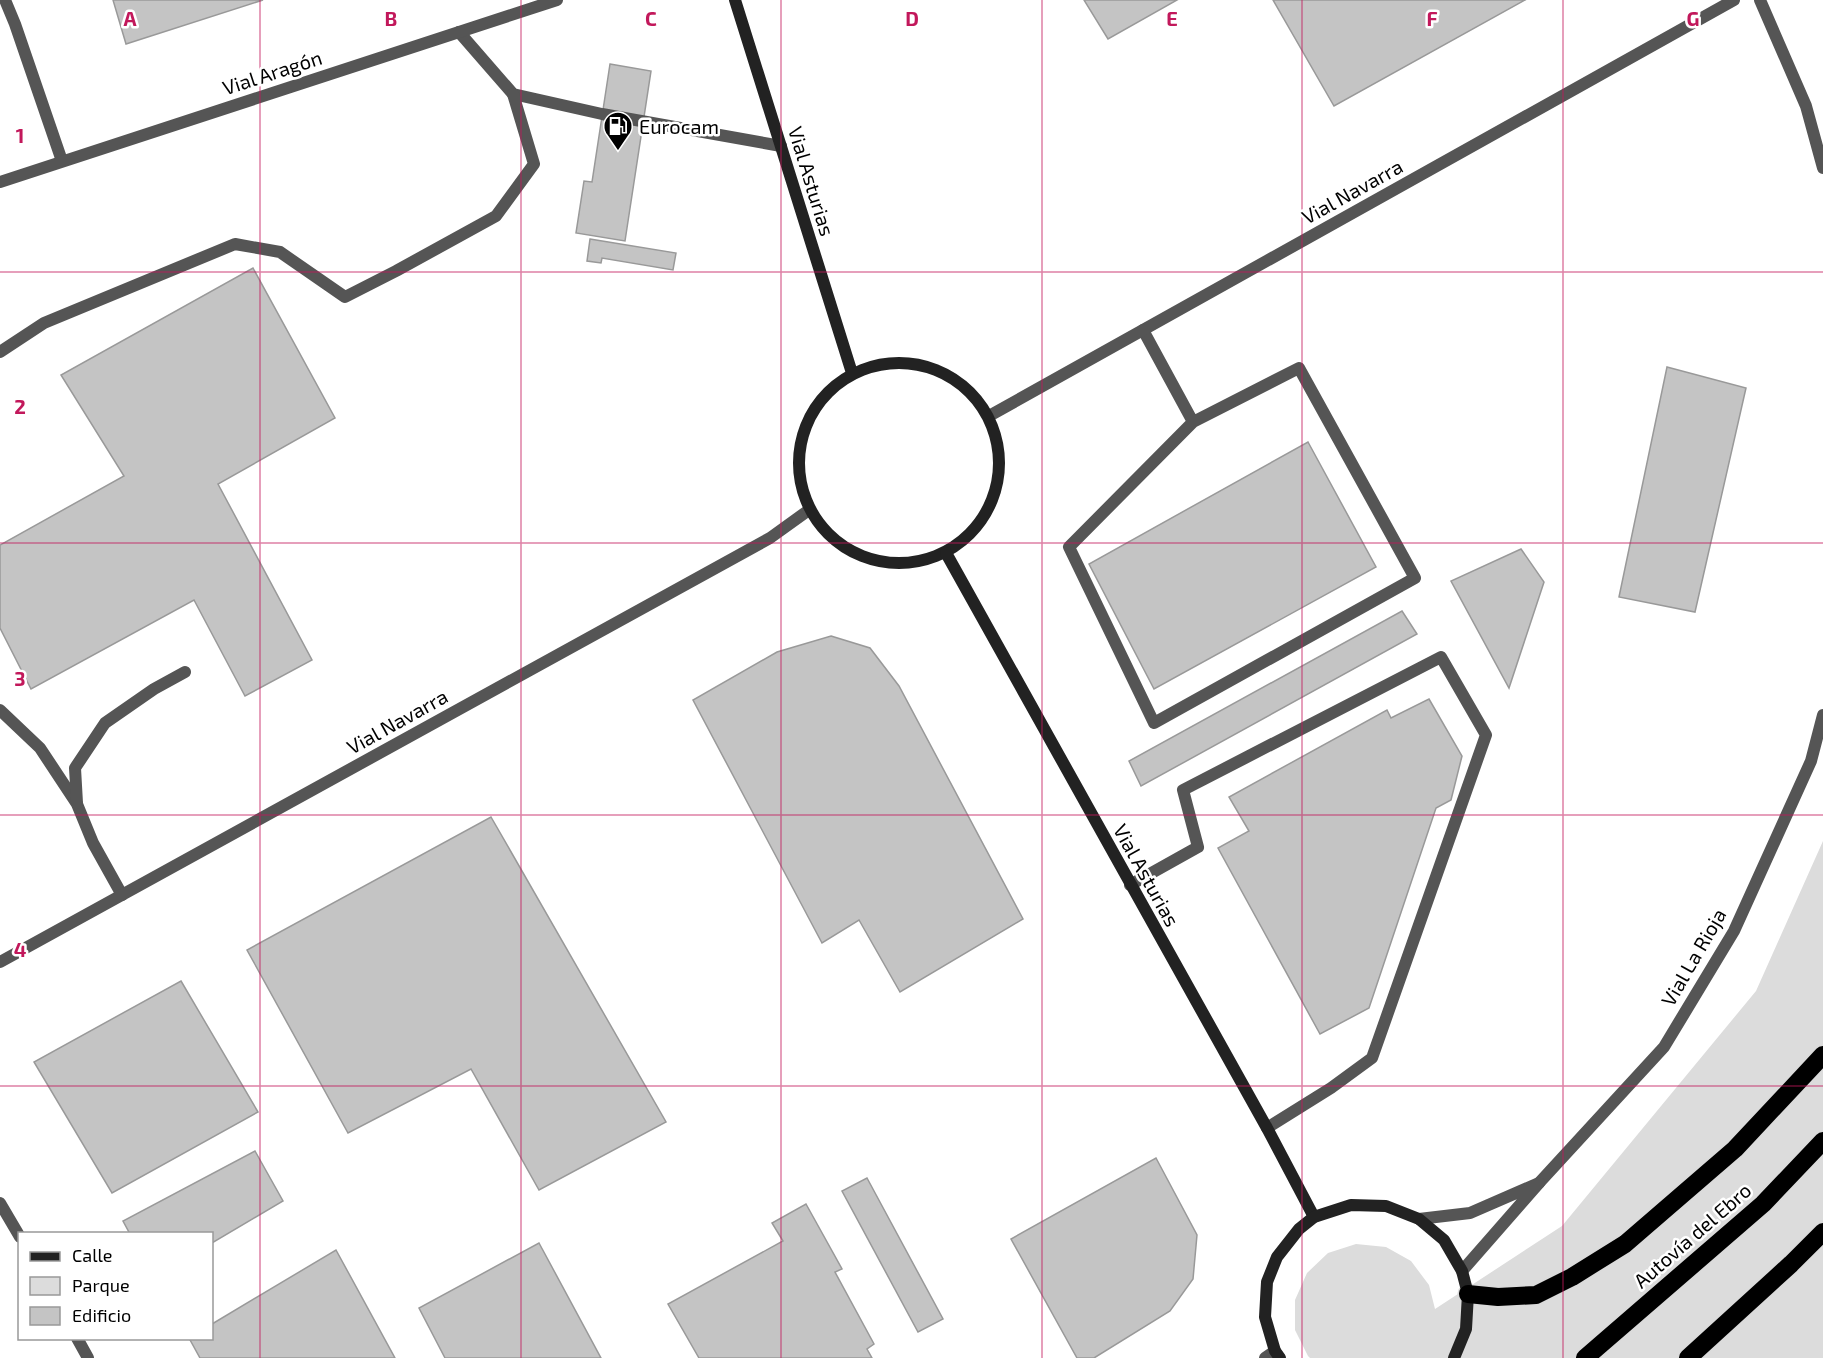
<svg xmlns="http://www.w3.org/2000/svg" width="1823" height="1358" font-family="'Exo 2',sans-serif">
  <style>
    .green { fill: #dcdcdc }
    .building { fill: #c4c4c4; stroke: #999; stroke-width: 1.5 }
    .lines { fill: none; stroke-linecap: round; stroke-linejoin: round }
    .highway-casing { stroke: #dbdbdb; stroke-width: 21 }
    .lane { stroke: #555; stroke-width: 12 }
    .street { stroke: #555; stroke-width: 12 }
    .secondary { stroke: #222; stroke-width: 12 }
    .highway { stroke: #000; stroke-width: 18 }
    .grid { fill: none; stroke: #c2185b; stroke-width: 1.5; stroke-opacity: 0.55 }
    .labels { text-anchor: middle; dominant-baseline: central; stroke-width: 5; stroke-linejoin: round; paint-order: stroke }
    .street-label { font-size: 20px; fill: #000; stroke: #fff }
    .poi-label { font-size: 20px; fill: #000; stroke: #fff; text-anchor: start }
    .grid-label { font-size: 20px; text-anchor: middle; font-weight: bold; fill: #c2185b; stroke: #fff; stroke-width: 5; stroke-linejoin: round; paint-order: stroke }
  </style>
  <rect width="100%" height="100%" fill="#fff"/>
  <polygon class="green" points="1823,841 1823,1358 1310,1358 1308,1356 1295,1330 1295,1300 1307,1273 1328,1253 1356,1244 1386,1247 1411,1261 1429,1285 1435,1309 1562,1226 1756,991"/>
  <g class="building">
    <polygon points="113,0 263,0 126,44"/>
    <polygon points="1084,0 1177,0 1108,39"/>
    <polygon points="1273,0 1525,0 1334,106"/>
    <polygon points="610,64 651,71 625,241 576,233 584,181 592,182"/>
    <polygon points="590,239 676,253 673,270 602,258 601,263 587,261"/>
    <polygon points="253,268 335,418 218,484 312,660 245,696 194,600 31,689 0,628 0,545 124,476 61,375"/>
    <polygon points="1667,367 1746,388 1695,612 1619,597"/>
    <polygon points="1308,442 1376,567 1154,689 1089,564"/>
    <polygon points="1521,549 1544,582 1509,688 1451,581"/>
    <polygon points="1402,611 1417,634 1141,786 1129,761"/>
    <polygon points="831,636 870,648 899,686 1023,919 900,992 859,920 822,943 693,700 777,652"/>
    <polygon points="1429,699 1462,756 1451,800 1436,808 1369,1008 1320,1034 1218,848 1249,831 1229,797 1387,710 1391,718"/>
    <polygon points="491,817 666,1122 539,1190 471,1069 348,1133 247,950"/>
    <polygon points="181,981 258,1112 112,1193 34,1062"/>
    <polygon points="255,1151 283,1201 212,1243 212,1234 130,1234 123,1221"/>
    <polygon points="1156,1158 1197,1235 1193,1279 1170,1311 1094,1358 1077,1358 1011,1239"/>
    <polygon points="867,1178 943,1319 918,1332 842,1191"/>
    <polygon points="806,1204 842,1269 835,1272 874,1344 867,1349 872,1358 699,1358 668,1304 783,1241 772,1223"/>
    <polygon points="539,1243 601,1358 445,1358 419,1308"/>
    <polygon points="336,1250 395,1358 200,1358 189,1338 212,1338 212,1324"/>
  </g>
  <g class="lines">
    <g class="highway-casing">
      <g id="highway">
        <polyline points="1468,1294 1498,1297 1536,1295 1572,1277 1625,1244 1735,1149 1823,1055"/>
        <polyline points="1585,1358 1763,1204 1823,1141"/>
        <polyline points="1688,1358 1791,1264 1823,1232"/>
      </g>
    </g>
    <g class="lane">
      <polyline points="5,0 15,24 62,161"/>
      <polyline points="1760,0 1806,106 1823,168"/>
      <polyline points="459,32 513,94 602,114 781,146"/>
      <polyline points="0,182 557,0"/>
      <polyline points="1143,330 1193,422 1299,368 1415,578 1154,723 1069,547 1193,422"/>
      <polyline points="0,352 44,323 235,244 280,252 345,297 396,271 496,216 534,164 513,94"/>
      <polyline points="989,416 1734,0"/>
      <polyline points="0,710 40,748 77,804 93,843 122,895"/>
      <polyline points="77,803 75,768 105,723 154,689 185,672"/>
      <polyline points="1130,885 1198,847 1183,790 1441,657 1486,735 1372,1058 1331,1088 1267,1128"/>
      <polyline points="0,962 770,538 809,510"/>
      <polyline points="1539,1183 1664,1047 1734,931 1811,761 1823,715"/>
      <polyline points="0,1203 20,1237"/>
      <polyline points="77,1338 88,1358"/>
      <polyline points="1265,1358 1275,1351"/>
    </g>
    <polyline class="street" points="1419,1219 1470,1213 1539,1183 1462,1271"/>
    <g class="secondary">
      <polyline points="735,0 852,373"/>
      <circle cx="899" cy="463" r="100"/>
      <polyline points="946,553 1267,1128 1314,1217"/>
      <polyline points="1280,1358 1275,1351 1265,1317 1267,1282 1277,1257 1299,1229 1314,1217 1351,1205 1386,1206 1419,1219 1444,1240 1462,1271 1468,1294 1466,1329 1454,1358"/>
    </g>
    <use href="#highway" class="highway"/>
  </g>
  <path class="grid" d="M260 0V1358M521 0V1358M781 0V1358M1042 0V1358M1302 0V1358M1563 0V1358M0 272H1823M0 543H1823M0 815H1823M0 1086H1823"/>
  <defs>
    <g id="fuel-pin" transform="scale(1.5)"><path d="M0 17L-7.5 6A9.5 9.5 0 1 1 7.5 6Z" fill="#000" stroke="#fff"/><path d="M-5.5-6h7V0h2V4h1.3V-2.5L3-4.5l.8-.8L6-3V5H2.5V1h-1V6h-7ZM-4.2-4.7v3.2H.2V-4.7Z" fill="#fff"/></g>
  </defs>
  <g fill-rule="evenodd">
    <use href="#fuel-pin" x="618" y="126"/>
  </g>
  <g class="labels">
    <g class="street-label">
      <text transform="translate(272 72) rotate(-18)">Vial Aragón</text>
      <text transform="translate(812 181) rotate(73)">Vial Asturias</text>
      <text transform="translate(1352 191) rotate(-29)">Vial Navarra</text>
      <text transform="translate(397 721) rotate(-29)">Vial Navarra</text>
      <text transform="translate(1147 875) rotate(61)">Vial Asturias</text>
      <text transform="translate(1693 957) rotate(-60)">Vial La Rioja</text>
      <text transform="translate(1692 1235) rotate(-41)">Autovía del Ebro</text>
    </g>
    <g class="poi-label">
      <text x="639" y="126">Eurocam</text>
    </g>
  </g>
  <g class="grid-label">
    <text x="130" y="26">A</text>
    <text x="391" y="26">B</text>
    <text x="651" y="26">C</text>
    <text x="912" y="26">D</text>
    <text x="1172" y="26">E</text>
    <text x="1432" y="26">F</text>
    <text x="1693" y="26">G</text>
    <text x="20" y="143">1</text>
    <text x="20" y="414">2</text>
    <text x="20" y="686">3</text>
    <text x="20" y="957">4</text>
  </g>
  <rect x="18" y="1232" width="195" height="108" fill="#ffffff" stroke="#999999" stroke-width="1.5"/>
  <rect x="30" y="1252" width="30" height="9" fill="#222222" stroke="#999999" stroke-width="1.5"/>
  <text x="72" y="1262" font-size="18" fill="#000000">Calle</text>
  <rect x="30" y="1277" width="30" height="18" fill="#dcdcdc" stroke="#999999" stroke-width="1.5"/>
  <text x="72" y="1292" font-size="18" fill="#000000">Parque</text>
  <rect x="30" y="1307" width="30" height="18" fill="#c4c4c4" stroke="#999999" stroke-width="1.5"/>
  <text x="72" y="1322" font-size="18" fill="#000000">Edificio</text>
</svg>
